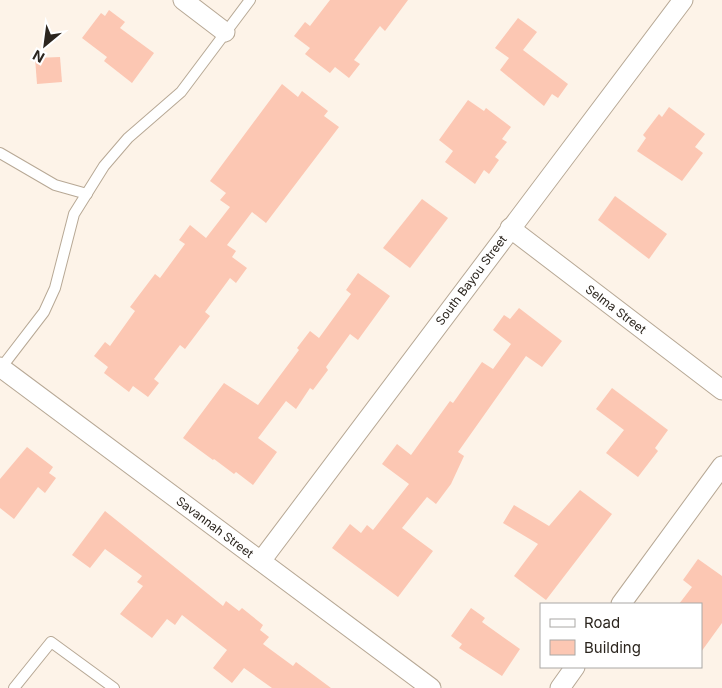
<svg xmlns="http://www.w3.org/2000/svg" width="722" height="688" font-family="Inter,sans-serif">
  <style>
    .building { fill: #fcc7b3 }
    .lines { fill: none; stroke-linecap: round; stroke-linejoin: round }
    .service-casing { stroke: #b7a895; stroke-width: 12 }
    .minor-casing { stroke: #b7a895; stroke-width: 21 }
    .service { stroke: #fff; stroke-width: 10 }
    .minor { stroke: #fff; stroke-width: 19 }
    .labels { text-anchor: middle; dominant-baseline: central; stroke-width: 4.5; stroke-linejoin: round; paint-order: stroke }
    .street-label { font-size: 12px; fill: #2b251e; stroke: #fff }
  </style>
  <rect width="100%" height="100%" fill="#fdf3e8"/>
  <g class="building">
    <polygon points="330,0 408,0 385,31 380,26 354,60 360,64 349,78 335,67 330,73 305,54 310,48 294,36 305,22 310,26"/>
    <polygon points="109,10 125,22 120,28 154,53 132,83 104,61 107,57 82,38 101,13 105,16"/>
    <polygon points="518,18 537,32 523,50 568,84 558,98 552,94 544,106 500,70 509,58 495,48"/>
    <polygon points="60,57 62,82 37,84 35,58"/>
    <polygon points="282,84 298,97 302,91 328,111 324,116 339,127 266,223 252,212 227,245 236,251 232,257 247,268 236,283 230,278 205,312 210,316 185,349 180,345 154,379 159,383 148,397 133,386 129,392 104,373 108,367 94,356 105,342 110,346 135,311 130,307 155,274 160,278 185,244 179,240 190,225 206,238 230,207 220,200 226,193 210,181"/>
    <polygon points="468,100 484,111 486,108 511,127 502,139 507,142 495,157 499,160 489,174 484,170 475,184 445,162 453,151 439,140"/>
    <polygon points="669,107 705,134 695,147 703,153 682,181 637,151 646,138 643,135 659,114 662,117"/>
    <polygon points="615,196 667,234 649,259 598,220"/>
    <polygon points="422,199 448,218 410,268 383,248"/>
    <polygon points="358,273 390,296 358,340 350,334 326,367 328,370 313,390 310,388 296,409 286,401 258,438 277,452 253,485 236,472 234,474 214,459 213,460 183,438 224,383 258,405 299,350 297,348 310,331 319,338 351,294 346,290"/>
    <polygon points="519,308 562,341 542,367 526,356 458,452 464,456 451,484 436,504 427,497 402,528 433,551 398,597 332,548 350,524 361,533 367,525 373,530 409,484 382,464 397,444 411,455 450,401 453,403 482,362 493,369 511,344 493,330 504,315 510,319"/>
    <polygon points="612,388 668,430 655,448 658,451 638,477 606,453 624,430 596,409"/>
    <polygon points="27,447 53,467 49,473 56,478 45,493 38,487 14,519 0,508 0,479"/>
    <polygon points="580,490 612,514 546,600 514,576 538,544 503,523 514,505 549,526"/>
    <polygon points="105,511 223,606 226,601 239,611 242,608 263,625 260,630 269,637 263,644 293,666 296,662 331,688 272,688 244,668 232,683 213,668 227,650 182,615 175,625 167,619 152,638 120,614 143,586 137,582 142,576 105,549 90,568 72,555"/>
    <polygon points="698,559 722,576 722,623 701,652 701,604 679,604 692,587 683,580"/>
    <polygon points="471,608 485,618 482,622 520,649 502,676 459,648 462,644 451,636"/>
  </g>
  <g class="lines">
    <g class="service-casing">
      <g id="service">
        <polyline points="0,153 55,185 87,194"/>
        <polyline points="1,368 44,312 55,288 74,214 104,166 128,138 181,92 250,0"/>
        <polyline points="14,688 51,642 114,688"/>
      </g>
    </g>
    <g class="minor-casing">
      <g id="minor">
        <polyline points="183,0 225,32"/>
        <polyline points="510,228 722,390"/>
        <polyline points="0,367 431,688"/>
        <polyline points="261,561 683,0"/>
        <polyline points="621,604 722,466"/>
        <polyline points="560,688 575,667"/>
      </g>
    </g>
    <use href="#service" class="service"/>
    <use href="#minor" class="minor"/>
  </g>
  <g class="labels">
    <g class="street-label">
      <text transform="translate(471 280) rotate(-53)">South Bayou Street</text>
      <text transform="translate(616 309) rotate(37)">Selma Street</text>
      <text transform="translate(215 527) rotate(37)">Savannah Street</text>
    </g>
  </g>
  <rect x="540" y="603" width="162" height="65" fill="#ffffff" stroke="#aaa8a5"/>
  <rect x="550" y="619" width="25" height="8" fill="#ffffff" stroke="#aaa8a5"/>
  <text x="584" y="628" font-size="15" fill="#2b251e">Road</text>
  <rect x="550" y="640" width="25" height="15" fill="#fcc7b3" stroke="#aaa8a5"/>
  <text x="584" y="653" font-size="15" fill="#2b251e">Building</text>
  <g transform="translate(45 45) rotate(209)" stroke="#ffffff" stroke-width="4" paint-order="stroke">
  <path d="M0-4L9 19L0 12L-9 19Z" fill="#2b251e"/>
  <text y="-8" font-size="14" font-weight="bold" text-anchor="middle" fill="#2b251e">N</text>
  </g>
</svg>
